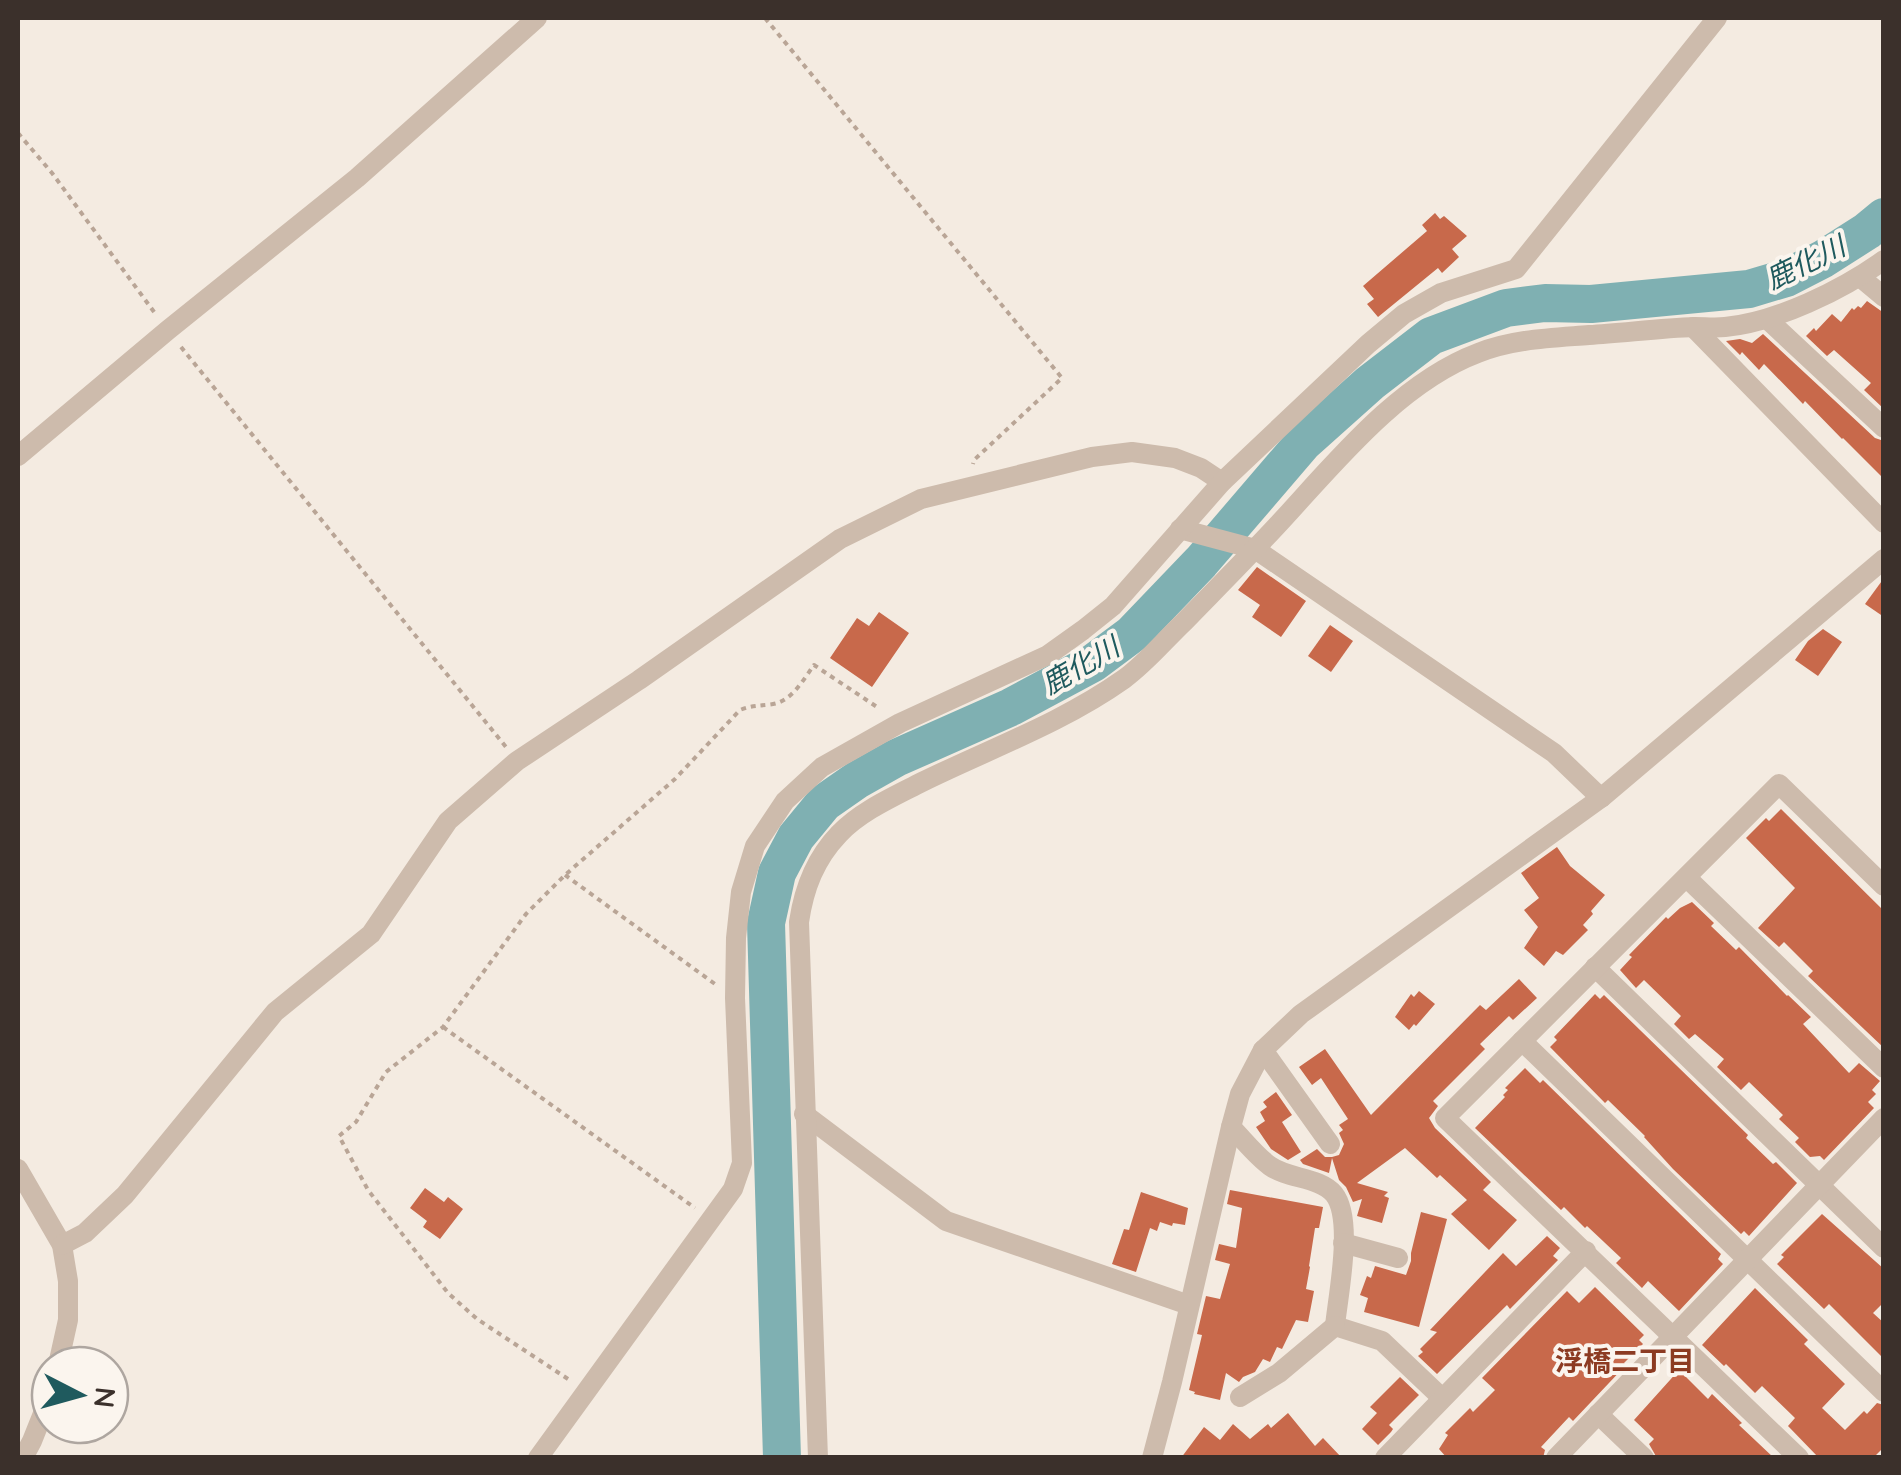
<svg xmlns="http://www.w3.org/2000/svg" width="1901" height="1475" font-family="Quicksand,'Noto Sans JP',sans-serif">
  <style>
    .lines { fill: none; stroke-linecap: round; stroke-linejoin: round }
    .river { stroke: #7fb0b2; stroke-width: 38 }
    .building { fill: #c8694b }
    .path { stroke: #b9a596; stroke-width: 4; stroke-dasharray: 5 5; stroke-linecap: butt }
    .minor { stroke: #cdbbac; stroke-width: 20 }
    .labels { text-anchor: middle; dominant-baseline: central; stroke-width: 8; stroke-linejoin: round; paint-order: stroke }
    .water-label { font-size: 28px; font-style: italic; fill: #1f5a5e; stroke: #fbf5ee }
    .neighbourhood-label { font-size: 28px; font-weight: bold; fill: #8c3b22; stroke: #fbf5ee }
  </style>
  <rect width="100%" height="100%" fill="#f4ebe1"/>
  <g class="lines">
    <polyline class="river" points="782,1458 766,923 777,873 796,837 824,803 857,780 896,758 1011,707 1093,663 1132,634 1201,562 1304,442 1370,383 1431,336 1506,308 1545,303 1591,304 1749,289 1786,278 1823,259 1867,231 1884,217"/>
  </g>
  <g class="building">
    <polygon points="1435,213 1440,219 1444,216 1467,236 1452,249 1459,257 1442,273 1438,268 1378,317 1367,304 1374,299 1363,286 1427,231 1422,225"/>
    <polygon points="1867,301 1884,313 1884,409 1864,390 1871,383 1834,350 1827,356 1806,336 1814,328 1816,331 1832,314 1841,322 1852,308 1854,310 1858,306 1861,308"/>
    <polygon points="1763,334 1875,438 1884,441 1884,479 1843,438 1842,439 1805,401 1803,404 1764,364 1759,370 1742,352 1740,355 1726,341 1740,339 1752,343"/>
    <polygon points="1257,567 1306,601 1281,637 1252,617 1260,605 1238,590"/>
    <polygon points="1884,578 1884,617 1865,604"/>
    <polygon points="879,612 909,633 872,687 830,658 857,618 869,626"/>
    <polygon points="1330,625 1353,641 1331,672 1308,656"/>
    <polygon points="1823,629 1842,642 1818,676 1795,660 1808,641"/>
    <polygon points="1781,809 1884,911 1884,1048 1808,976 1813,971 1784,942 1779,947 1758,928 1795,888 1746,838 1766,818 1769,821"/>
    <polygon points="1557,847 1570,866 1605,895 1591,911 1593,914 1583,925 1588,930 1563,955 1556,951 1544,966 1524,948 1538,927 1524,910 1539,898 1521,873"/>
    <polygon points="1692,902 1714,923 1711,926 1736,950 1739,947 1787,996 1788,995 1811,1017 1803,1024 1849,1073 1859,1063 1880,1081 1872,1090 1876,1094 1868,1102 1874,1108 1824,1160 1820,1156 1810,1157 1795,1142 1799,1138 1779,1119 1783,1115 1749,1082 1741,1090 1717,1067 1724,1059 1695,1034 1689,1039 1674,1024 1681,1016 1644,980 1636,988 1620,970 1632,957 1629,955 1666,917 1668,919 1680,908"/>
    <polygon points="1519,979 1537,998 1513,1020 1509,1016 1480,1044 1485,1049 1433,1101 1438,1106 1429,1118 1435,1128 1491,1182 1483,1190 1517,1220 1489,1250 1451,1214 1467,1200 1440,1175 1437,1178 1405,1148 1357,1183 1388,1192 1384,1196 1389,1198 1382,1223 1357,1216 1362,1199 1353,1202 1346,1187 1339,1180 1332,1158 1329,1173 1303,1164 1300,1160 1317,1149 1325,1157 1332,1157 1339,1155 1344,1144 1339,1133 1343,1130 1339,1125 1348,1119 1321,1078 1312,1085 1299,1067 1325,1049 1371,1115 1480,1005 1486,1010"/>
    <polygon points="1419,991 1435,1004 1416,1026 1414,1024 1409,1030 1395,1017 1411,994 1414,997"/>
    <polygon points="1595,994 1600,999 1604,995 1748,1135 1746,1138 1773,1164 1776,1162 1797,1183 1749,1236 1744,1231 1741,1234 1673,1169 1644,1137 1645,1136 1608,1100 1605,1103 1550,1047 1557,1040 1554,1037"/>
    <polygon points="1525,1068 1540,1083 1543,1080 1721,1254 1718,1259 1723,1264 1679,1311 1648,1281 1642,1288 1616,1263 1621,1258 1587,1226 1585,1228 1564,1207 1561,1210 1475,1128 1505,1097 1503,1095 1508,1090 1505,1088"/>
    <polygon points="1276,1092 1292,1115 1282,1122 1301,1152 1288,1160 1271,1149 1256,1127 1265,1121 1260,1112 1267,1107 1263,1102"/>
    <polygon points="425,1188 444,1202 448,1197 463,1209 440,1239 423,1227 427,1221 410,1208"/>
    <polygon points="1230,1190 1323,1207 1319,1228 1315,1228 1309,1266 1310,1267 1306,1289 1314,1291 1308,1322 1296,1320 1282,1349 1277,1347 1270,1362 1263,1359 1255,1372 1243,1377 1239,1382 1226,1373 1220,1400 1194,1394 1195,1392 1189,1390 1202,1335 1197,1334 1206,1296 1220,1299 1230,1264 1215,1260 1219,1244 1236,1248 1242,1208 1227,1204"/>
    <polygon points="1141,1192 1188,1208 1185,1225 1173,1223 1172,1226 1160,1222 1157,1231 1150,1228 1136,1272 1112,1264 1124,1229 1129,1230"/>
    <polygon points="1421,1212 1447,1219 1419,1327 1364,1312 1368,1298 1360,1295 1367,1276 1371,1278 1375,1266 1406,1275 1411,1261 1411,1253"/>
    <polygon points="1822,1214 1884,1269 1884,1302 1873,1313 1884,1323 1884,1359 1829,1304 1824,1309 1777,1264 1784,1257 1781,1255"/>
    <polygon points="1547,1236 1560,1248 1553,1256 1558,1260 1510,1309 1507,1305 1437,1374 1418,1356 1423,1352 1420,1349 1437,1332 1430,1330 1503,1253 1516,1266"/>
    <polygon points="1595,1287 1644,1335 1639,1340 1643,1344 1624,1363 1626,1365 1573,1421 1569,1417 1541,1447 1545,1450 1543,1458 1447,1458 1439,1449 1448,1435 1445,1433 1470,1408 1473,1412 1495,1390 1482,1378 1567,1291 1579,1303"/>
    <polygon points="1755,1288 1808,1340 1804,1344 1845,1384 1822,1408 1845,1430 1864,1411 1867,1414 1877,1403 1884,1405 1884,1447 1873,1458 1819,1458 1788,1426 1795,1418 1762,1386 1755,1393 1726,1364 1724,1366 1702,1345"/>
    <polygon points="1679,1370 1708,1399 1712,1394 1742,1423 1739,1425 1774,1458 1657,1458 1649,1444 1654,1439 1634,1420"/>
    <polygon points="1400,1377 1419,1395 1389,1425 1393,1429 1391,1432 1378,1445 1362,1429 1377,1413 1370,1407"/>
    <polygon points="1288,1413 1315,1446 1323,1438 1342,1458 1181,1458 1204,1427 1220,1440 1233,1424 1250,1439 1268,1424 1271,1428"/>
  </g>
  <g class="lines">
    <g class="path">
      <polyline points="765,18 1062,378 974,460 973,464"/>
      <polyline points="18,133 52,173 157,316"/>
      <polyline points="181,347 506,747"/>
      <polyline points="565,875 715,984"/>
      <polyline points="443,1027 695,1208"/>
      <path d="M568 1379 477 1319 448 1293 368 1190 339 1136 356 1122 386 1072 443 1027 526 914 565 875 675 779 740 710C752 705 761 706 773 704 792 701 803 680 814 665L880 709"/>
    </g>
    <g class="minor">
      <polyline points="1860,277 1884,297"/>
      <polyline points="1767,319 1884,428"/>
      <polyline points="1693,327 1884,523"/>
      <polyline points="18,456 168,330 357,178 537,18"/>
      <polyline points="1180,529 1255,549 1554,753 1601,798"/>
      <polyline points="1687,878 1884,1068"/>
      <polyline points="1595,967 1884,1248"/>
      <polyline points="1522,1041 1884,1392"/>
      <polyline points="1263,1050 1330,1144"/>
      <polyline points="804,1114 946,1221 1189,1305"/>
      <path d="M1231 1127C1243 1139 1256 1156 1270 1166 1288 1179 1320 1177 1334 1194 1354 1219 1338 1295 1335 1326L1382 1341 1442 1398"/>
      <polyline points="18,1169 62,1245 68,1281 68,1320 58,1365"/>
      <polyline points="1343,1243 1398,1258"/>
      <polyline points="62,1245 85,1233 125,1195 275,1012 371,934 448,821 517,761 639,680 840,539 921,499 1092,457 1132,452 1175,458 1201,468 1222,482"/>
      <polyline points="1240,1397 1279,1373 1335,1326"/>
      <polyline points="1598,1414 1644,1458"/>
      <polyline points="23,1458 32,1441 50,1396"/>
      <polyline points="538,1458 733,1189 742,1163 735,998 736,938 741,892 755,846 785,801 822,767 900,723 1048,655 1083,630 1113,606 1222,482 1368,344 1404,314 1441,293 1516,269 1717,18"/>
      <path d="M818 1458 799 922C804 888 815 859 839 834 861 811 893 797 922 782 989 749 1062 723 1124 679 1146 663 1164 641 1184 622 1217 588 1251 554 1284 518 1338 459 1401 382 1478 353 1513 339 1551 338 1589 335 1624 333 1660 328 1695 327 1705 327 1715 328 1725 327 1777 322 1842 290 1884 260"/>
      <polyline points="1152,1458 1172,1382 1231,1127 1240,1094 1263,1050 1301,1014 1601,798 1884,559"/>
      <polyline points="1385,1458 1586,1251"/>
      <polyline points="1556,1458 1884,1118"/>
      <polyline points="1799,1458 1445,1118 1779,784 1884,886"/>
    </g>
  </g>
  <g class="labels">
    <g class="water-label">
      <text transform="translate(1805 262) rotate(-26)">鹿化川</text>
      <text transform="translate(1080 665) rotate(-30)">鹿化川</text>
    </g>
    <g class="neighbourhood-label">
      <text x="1625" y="1360">浮橋二丁目</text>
    </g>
  </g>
  <rect width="1901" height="1475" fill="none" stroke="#3b302b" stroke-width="40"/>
  <g transform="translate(80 1395) rotate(96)"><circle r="48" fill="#fbf5ee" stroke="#aea6a0" stroke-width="2.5"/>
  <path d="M0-8L18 38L0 25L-18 38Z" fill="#1f5a5e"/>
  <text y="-15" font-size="28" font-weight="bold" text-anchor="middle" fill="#3b302b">N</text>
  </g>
</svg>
